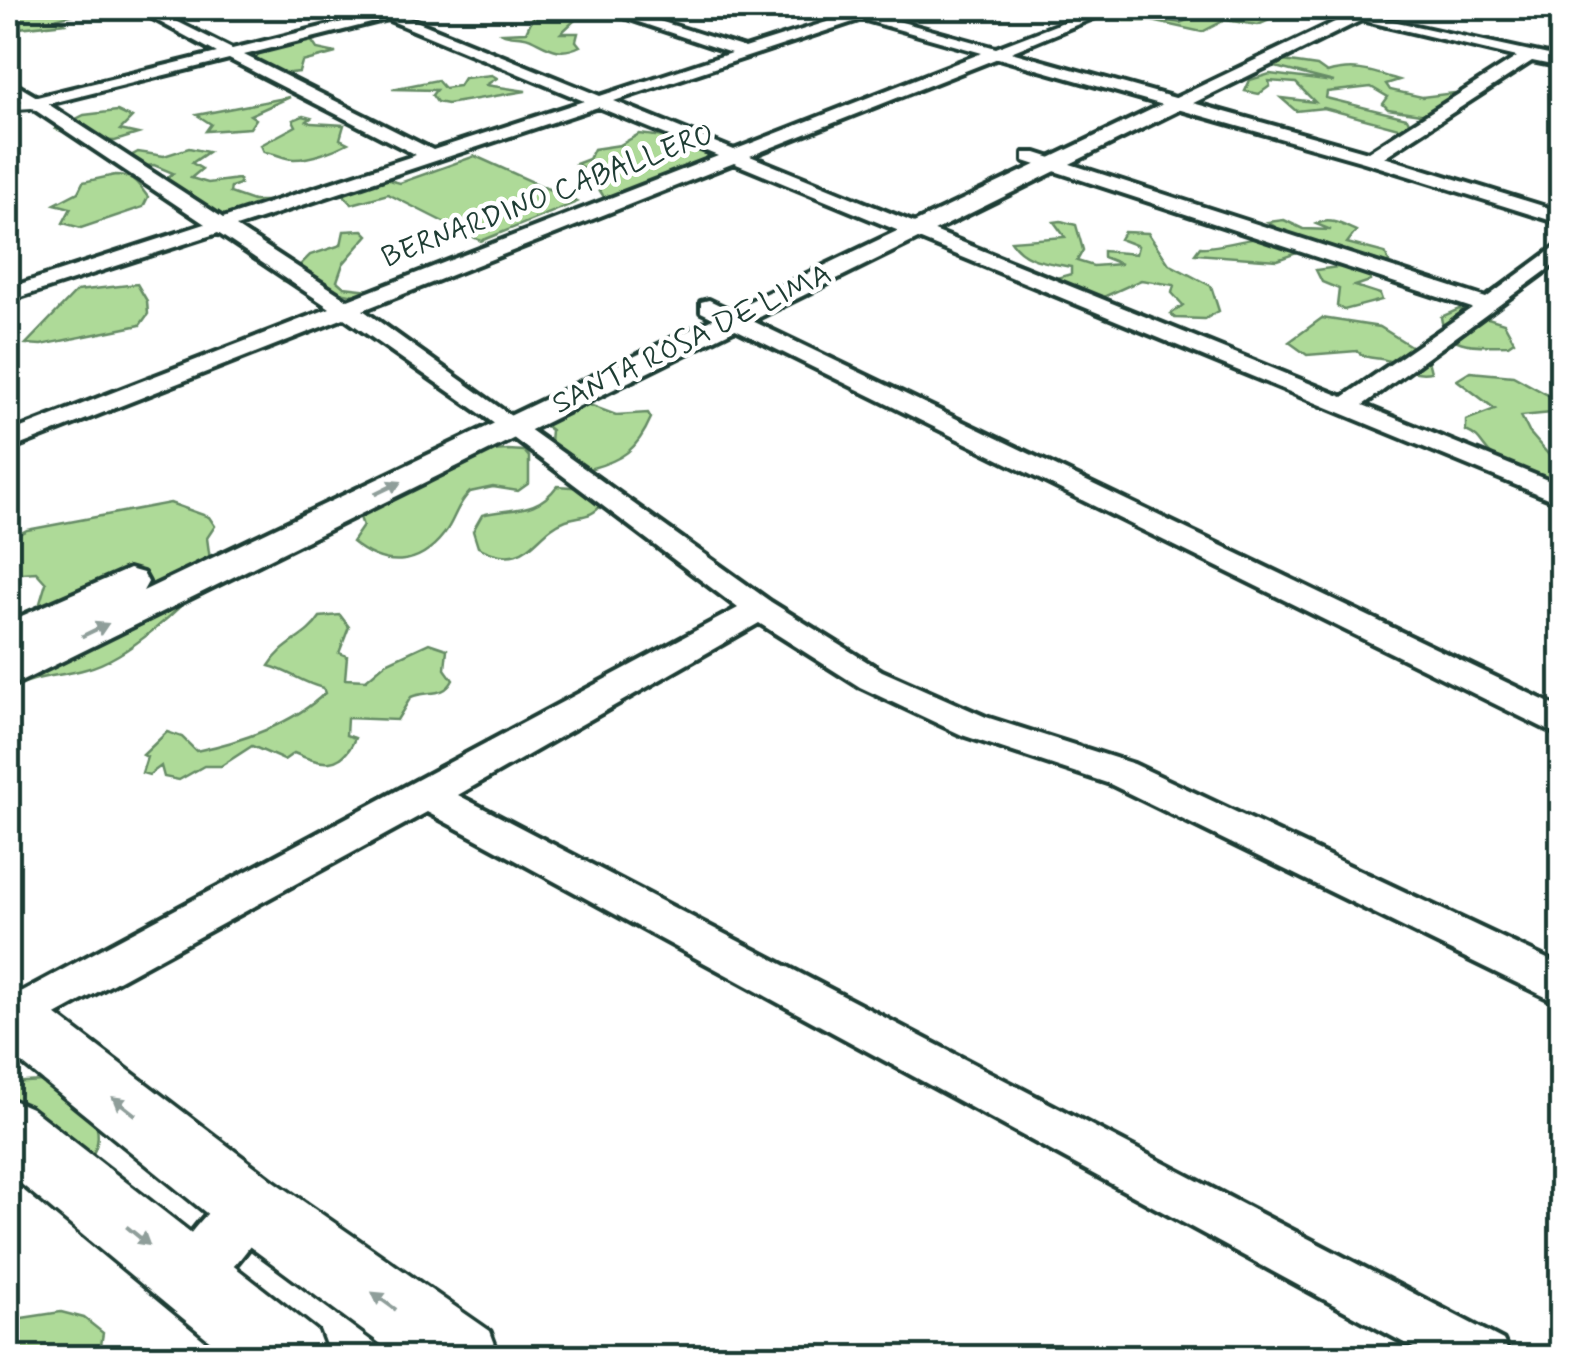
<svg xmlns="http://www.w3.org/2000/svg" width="1569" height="1365" font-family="Mynerve,sans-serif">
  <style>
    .green { fill: #aeda98; stroke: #668c66; stroke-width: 2.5 }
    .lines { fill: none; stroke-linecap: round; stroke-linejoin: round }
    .minor-casing { stroke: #1f3d34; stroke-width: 8 }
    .tertiary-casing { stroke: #1f3d34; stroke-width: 8 }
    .secondary-casing { stroke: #1f3d34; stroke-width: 7 }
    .minor { fill: #fff; fill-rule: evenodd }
    .tertiary { fill: #fff; fill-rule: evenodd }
    .secondary { fill: #fff; fill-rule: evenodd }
    .oneway { fill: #8f9e9a }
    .labels { text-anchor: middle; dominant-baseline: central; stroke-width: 9; stroke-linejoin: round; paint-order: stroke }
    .far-street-label { font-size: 30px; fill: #1f3d34; stroke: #fff }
  </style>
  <rect width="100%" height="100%" fill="#fff"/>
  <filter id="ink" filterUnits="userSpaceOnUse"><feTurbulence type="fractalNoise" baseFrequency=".01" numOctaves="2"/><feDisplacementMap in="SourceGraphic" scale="20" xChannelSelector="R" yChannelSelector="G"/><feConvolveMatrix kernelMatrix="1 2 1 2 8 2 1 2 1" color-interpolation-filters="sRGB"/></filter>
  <g filter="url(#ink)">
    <g class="green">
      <polygon points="8,8 100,8 58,18 65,23 8,29"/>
      <polygon points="1131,8 1157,11 1152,18 1180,23 1205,13 1254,14 1249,8 1275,12 1276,8 1288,8 1288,12 1258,25 1225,20 1202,32 1152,21 1124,21 1122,14 1137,14"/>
      <path d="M565 16 574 21 561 33H578L576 41 580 46C560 56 549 48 533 40 524 34 511 38 502 33L526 32 533 17Z"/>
      <polygon points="304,39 311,40 317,49 336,53 302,62 299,72 282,74 247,61 270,47"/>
      <path d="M1283 61 1317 66 1327 73C1354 65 1370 71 1399 80L1386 84 1390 90 1422 97 1454 93 1460 100 1433 116 1388 109 1383 104 1388 97 1371 87 1327 92 1326 98 1407 118 1411 126 1402 129 1324 108 1296 111 1281 98 1315 102 1296 83 1269 81 1270 86 1259 94 1245 91 1250 80 1270 74 1334 82 1275 67Z"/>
      <polygon points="492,75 497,78 486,85 526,91 447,104 437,102 432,95 436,90 392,89 437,80 444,88 459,86 464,78"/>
      <polygon points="290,97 250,115 256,119 250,128 206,131 211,124 197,115"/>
      <polygon points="117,111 132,118 120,130 138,134 115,141 87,140 56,129 84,115"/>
      <path d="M303 116 311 118 307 121 311 123 344 125 340 139 348 143C333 151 311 159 294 159 284 159 276 153 264 152L261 145 296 126 293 120Z"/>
      <path d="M639 134 672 138C684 151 700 148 714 158L641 200 604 197 586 169 576 164 589 159 594 149 620 145Z"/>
      <polygon points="189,148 208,152 192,163 202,169 191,178 208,183 239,179 240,184 231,187 230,193 253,201 273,201 226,219 211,218 198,201 160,196 156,187 173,173 154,165 131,168 129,157 138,152 164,156"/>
      <polygon points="475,156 577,202 481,241 388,194 352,204 343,194 382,178 400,183"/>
      <path d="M115 175C134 175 138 184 148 197L143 207 81 228 63 223 71 208 55 204 78 192 83 182Z"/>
      <path d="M1284 220 1303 229 1331 230 1316 224C1331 217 1342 225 1356 231L1347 243 1385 253 1389 262 1385 265 1296 245 1297 253 1277 260 1195 254 1200 247C1218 249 1258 234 1287 235L1268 222Z"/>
      <path d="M1061 221 1076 225 1083 250 1077 261 1093 266 1121 264 1103 257V251L1136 254 1138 246 1120 239 1124 232 1148 233 1169 264 1211 286 1219 311 1205 319 1175 318 1171 314 1183 305 1172 293 1174 285 1141 280 1088 304 1050 280 1071 274V267C1049 262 1024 262 1011 241L1065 237 1054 222Z"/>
      <polygon points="344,231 363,230 368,235 343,264 337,281 344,287 379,291 360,296 284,281 310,255 341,245"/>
      <polygon points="1345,266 1369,275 1370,281 1355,286 1380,294 1382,300 1344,310 1337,306 1339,289 1322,282 1316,270"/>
      <polygon points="137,284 147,301 148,314 140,325 41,345 26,344 77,291"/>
      <path d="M1459 309 1504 323 1514 341 1508 345C1482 345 1445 351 1441 317Z"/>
      <path d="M1322 318 1380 327 1427 356 1431 372C1412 375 1405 367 1389 361 1376 356 1368 361 1357 351L1307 355 1289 342Z"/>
      <path d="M1470 372 1513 376 1548 395 1561 396V412L1521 416 1529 432 1561 469V487C1540 478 1513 472 1494 457 1481 447 1483 438 1466 431V420L1495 409 1457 380Z"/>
      <path d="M584 403 616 415 648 413 651 418C637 450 623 460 589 469L563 455 550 442 551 430 539 421Z"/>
      <path d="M508 450 524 451 529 457V483L518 491 493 487 470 492C456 505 455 520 444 534 418 568 384 568 352 542L363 526 358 511 428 484 452 461 472 452Z"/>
      <path d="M557 486 585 488 602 504C592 518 581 515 566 520 533 532 529 573 478 547L473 531 482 515C512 507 536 515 557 486Z"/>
      <path d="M170 503 209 517 215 526 207 538 212 574C183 606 129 658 86 669 60 677 34 675 10 690L8 685 21 666 46 583 36 572 8 574V540L27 530Z"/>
      <path d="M340 615 349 627 339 653 347 656 345 679 366 680 386 663 429 643 447 649 445 669 453 680C444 698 428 690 411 697L397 720 347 718 346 735 355 738C342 770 321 765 294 753L284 760 252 746 221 766H204L179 780 164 777 161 766 149 775 142 773 147 757 143 755 167 732 182 737 196 751C240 742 293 724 325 693L323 688C302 683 289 671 269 666 283 642 306 639 320 617Z"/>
      <path d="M61 1080C83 1106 112 1125 90 1159L8 1174V1083Z"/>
      <polygon points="61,1312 84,1318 103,1333 99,1357 8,1357 8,1326 22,1318"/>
    </g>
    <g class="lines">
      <g class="minor-casing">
        <g id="minor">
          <path d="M134 8H150L232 49 375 14 366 8 396 9 401 15 600 96 731 53 615 14 618 8 745 48 849 15 850 10 889 8 876 15 996 48 1100 8H1117L1011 52 1368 152 1517 57 1311 8H1333L1562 58V67L1532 61 1384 157 1562 212V224L1364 162 998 58 750 156 1343 397 1472 308 1024 161V153H1036L1486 298 1562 242V259L1363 405 1562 486V504L734 163 363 310 771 602 882 671 986 717 1134 764 1562 966V1005L1110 784 962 735 860 687 759 623 458 795 1503 1340 1511 1358H1432L427 812 8 1041V999L738 608 484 416 344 318 8 450V433L330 308 218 233 8 301V288L205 224 32 108 16 109 14 106 22 101 8 92V80L37 97 217 53ZM387 19 584 101 433 150 244 55ZM862 19 982 53 734 150 614 101ZM229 59 416 155 223 218 48 104ZM598 107 718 156 348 300 236 227Z"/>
          <polygon points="709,300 1562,709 1562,737 701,312 701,302"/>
          <path d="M250 1181 267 1188 274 1205C260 1238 222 1288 189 1302L172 1294 164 1277C178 1244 217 1195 250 1181Z"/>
        </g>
      </g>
      <g class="tertiary-casing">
        <polygon id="tertiary" points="1364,8 1386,8 8,688 8,655 17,651 8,653 8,622 129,569 143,573 148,582 143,591"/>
      </g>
      <g class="secondary-casing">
        <g id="secondary">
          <polygon points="8,986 30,995 274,1181 490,1331 500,1358 400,1358 226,1229 8,1052"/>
          <polygon points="8,1098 31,1108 317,1331 327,1358 231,1358 8,1173"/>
        </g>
      </g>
      <use href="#minor" class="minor"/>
      <use href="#tertiary" class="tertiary"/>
      <use href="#secondary" class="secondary"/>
    </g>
    <defs><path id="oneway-solid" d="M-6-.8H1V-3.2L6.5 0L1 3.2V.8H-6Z" transform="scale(2.5)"/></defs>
    <g class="oneway">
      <use href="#oneway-solid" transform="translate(388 488) rotate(-26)"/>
      <use href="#oneway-solid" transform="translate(95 630) rotate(-26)"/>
      <use href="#oneway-solid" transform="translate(124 1106) rotate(-142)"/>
      <use href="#oneway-solid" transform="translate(138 1236) rotate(39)"/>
      <use href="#oneway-solid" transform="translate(384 1301) rotate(-144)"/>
    </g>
  </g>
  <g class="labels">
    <g class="far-street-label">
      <text transform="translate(548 196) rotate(-21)">BERNARDINO CABALLERO</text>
      <text transform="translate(692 339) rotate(-26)">SANTA ROSA DE LIMA</text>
    </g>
  </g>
  <rect width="1569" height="1365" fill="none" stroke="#fff" stroke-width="40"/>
  <rect x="20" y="20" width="1529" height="1325" fill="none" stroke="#1f3d34" stroke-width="4" filter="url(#ink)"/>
</svg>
